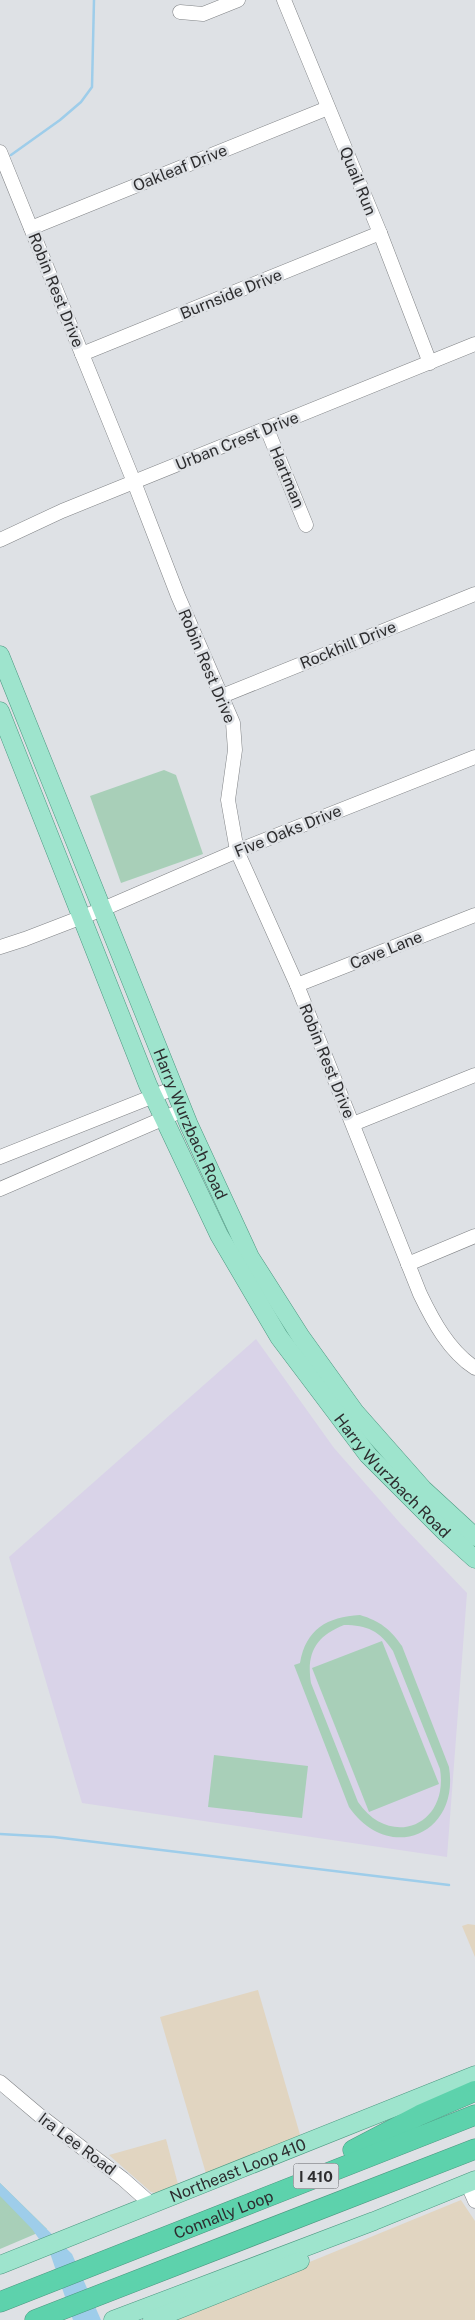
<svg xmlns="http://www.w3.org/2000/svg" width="475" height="2320" font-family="'Public Sans',sans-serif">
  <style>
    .commercial { fill: #e1d5c1 }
    .education { fill: #d9d3e8 }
    .green { fill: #a8cfb8; fill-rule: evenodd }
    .water { fill: #9ecdea }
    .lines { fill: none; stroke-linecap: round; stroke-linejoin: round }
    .stream { stroke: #9ecdea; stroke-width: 2.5 }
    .minor-casing { stroke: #808386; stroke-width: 15 }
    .major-casing { stroke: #4c9880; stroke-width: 19 }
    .highway-casing { stroke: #4c9880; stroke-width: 21 }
    .minor { stroke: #fff; stroke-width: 14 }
    .major { stroke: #9ee4cd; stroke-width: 18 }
    .highway { stroke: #5dd2ac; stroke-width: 20 }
    .labels { text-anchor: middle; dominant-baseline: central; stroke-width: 5; stroke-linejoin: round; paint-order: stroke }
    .shield { fill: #dee1e5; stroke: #626366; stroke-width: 1 }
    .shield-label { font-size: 15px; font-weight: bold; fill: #2d2d2f }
    .street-label { font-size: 16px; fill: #2d2d2f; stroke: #dee1e5 }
  </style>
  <rect width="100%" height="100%" fill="#dee1e5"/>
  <g class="commercial">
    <polygon points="468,1924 475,1925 475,1957 462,1926"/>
    <polygon points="258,1990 301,2138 207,2177 160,2017"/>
    <polygon points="166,2139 179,2188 164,2195 151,2192 109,2155"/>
    <polygon points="461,2200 475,2221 475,2320 168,2320"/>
  </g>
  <polygon class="education" points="256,1339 334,1448 400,1523 467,1593 447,1857 82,1803 9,1557"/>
  <g class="green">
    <polygon points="164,770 176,775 203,854 121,883 90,796"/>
    <path d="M360 1615C380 1621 390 1629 402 1646L449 1767C460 1835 388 1864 349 1807L294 1665 300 1663C306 1629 327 1617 360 1615ZM344 1625C367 1625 380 1631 393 1651L440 1769C449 1826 390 1849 358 1802L311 1683C306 1653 316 1636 344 1625Z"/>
    <polygon points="382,1641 439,1784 369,1812 312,1668"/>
    <polygon points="214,1755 308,1766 302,1818 208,1807"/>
    <polygon points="0,2183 47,2229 0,2249"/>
  </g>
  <polygon class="water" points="0,2183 72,2254 101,2320 73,2320 51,2256 32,2229 0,2196"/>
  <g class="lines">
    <g class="stream">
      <polyline points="11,155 60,120 81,102 92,87 94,0"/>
      <polyline points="0,1834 54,1837 449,1885"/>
    </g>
    <g class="minor-casing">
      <g id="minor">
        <polyline points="284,0 380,233 430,363"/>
        <polyline points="180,12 203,14 238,0"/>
        <path d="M0 152 134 482 178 596 233 723 235 750 228 800 237 851 297 985 420 1294C433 1321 449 1351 475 1368"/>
        <polyline points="31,228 328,108"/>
        <polyline points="82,354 380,233"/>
        <polyline points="267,429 306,525"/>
        <polyline points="0,540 62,511 475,344"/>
        <polyline points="222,696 475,594"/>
        <polyline points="0,947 25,939 103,909 237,851 475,757"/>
        <polyline points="297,985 475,915"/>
        <polyline points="353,1124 475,1075"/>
        <polyline points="0,1157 174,1088"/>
        <polyline points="0,1189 183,1110"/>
        <polyline points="408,1264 475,1236"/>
        <polyline points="0,2082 39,2115 123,2179 150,2203"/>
        <polyline points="467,2183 475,2201"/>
      </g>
    </g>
    <g class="major-casing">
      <g id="major">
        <path id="s1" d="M0 655 189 1125 250 1257 301 1337 355 1412 423 1489 475 1537"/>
        <path id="s2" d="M0 711 148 1085 219 1235 279 1337 368 1455 446 1533 475 1559"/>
        <path id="s3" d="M0 2265 475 2075"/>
        <polyline points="113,2320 374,2221 475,2180"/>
        <polyline points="152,2320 300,2261"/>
      </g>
    </g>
    <g class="highway-casing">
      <g id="highway">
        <polyline points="353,2150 420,2115 475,2091"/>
        <path id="s4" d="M0 2302C159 2241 316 2176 475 2115"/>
        <polyline points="35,2320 475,2149"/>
      </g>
    </g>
    <use href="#minor" class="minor"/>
    <use href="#major" class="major"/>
    <use href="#highway" class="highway"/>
  </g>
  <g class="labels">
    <rect class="shield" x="293.5" y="2163.5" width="45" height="25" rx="4"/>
    <g class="shield-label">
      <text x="316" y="2176">I 410</text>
    </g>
    <g class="street-label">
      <text transform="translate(180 168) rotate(-22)">Oakleaf Drive</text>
      <text transform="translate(358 181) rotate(68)">Quail Run</text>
      <text transform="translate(56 290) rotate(68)">Robin Rest Drive</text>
      <text transform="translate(231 294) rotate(-22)">Burnside Drive</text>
      <text transform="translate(237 441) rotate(-22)">Urban Crest Drive</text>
      <text transform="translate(287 477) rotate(67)">Hartman</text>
      <text transform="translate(348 645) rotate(-22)">Rockhill Drive</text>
      <text transform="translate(207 666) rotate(67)">Robin Rest Drive</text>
      <text transform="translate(288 831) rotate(-22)">Five Oaks Drive</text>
      <text transform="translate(386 950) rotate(-22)">Cave Lane</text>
      <text transform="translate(327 1061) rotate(68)">Robin Rest Drive</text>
      <text stroke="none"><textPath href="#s1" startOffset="506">Harry Wurzbach Road</textPath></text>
      <text stroke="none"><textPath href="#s2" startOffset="866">Harry Wurzbach Road</textPath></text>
      <text transform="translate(77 2144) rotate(37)">Ira Lee Road</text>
      <text stroke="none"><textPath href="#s3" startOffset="256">Northeast Loop 410</textPath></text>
      <text stroke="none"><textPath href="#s4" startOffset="240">Connally Loop</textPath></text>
    </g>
  </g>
</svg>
